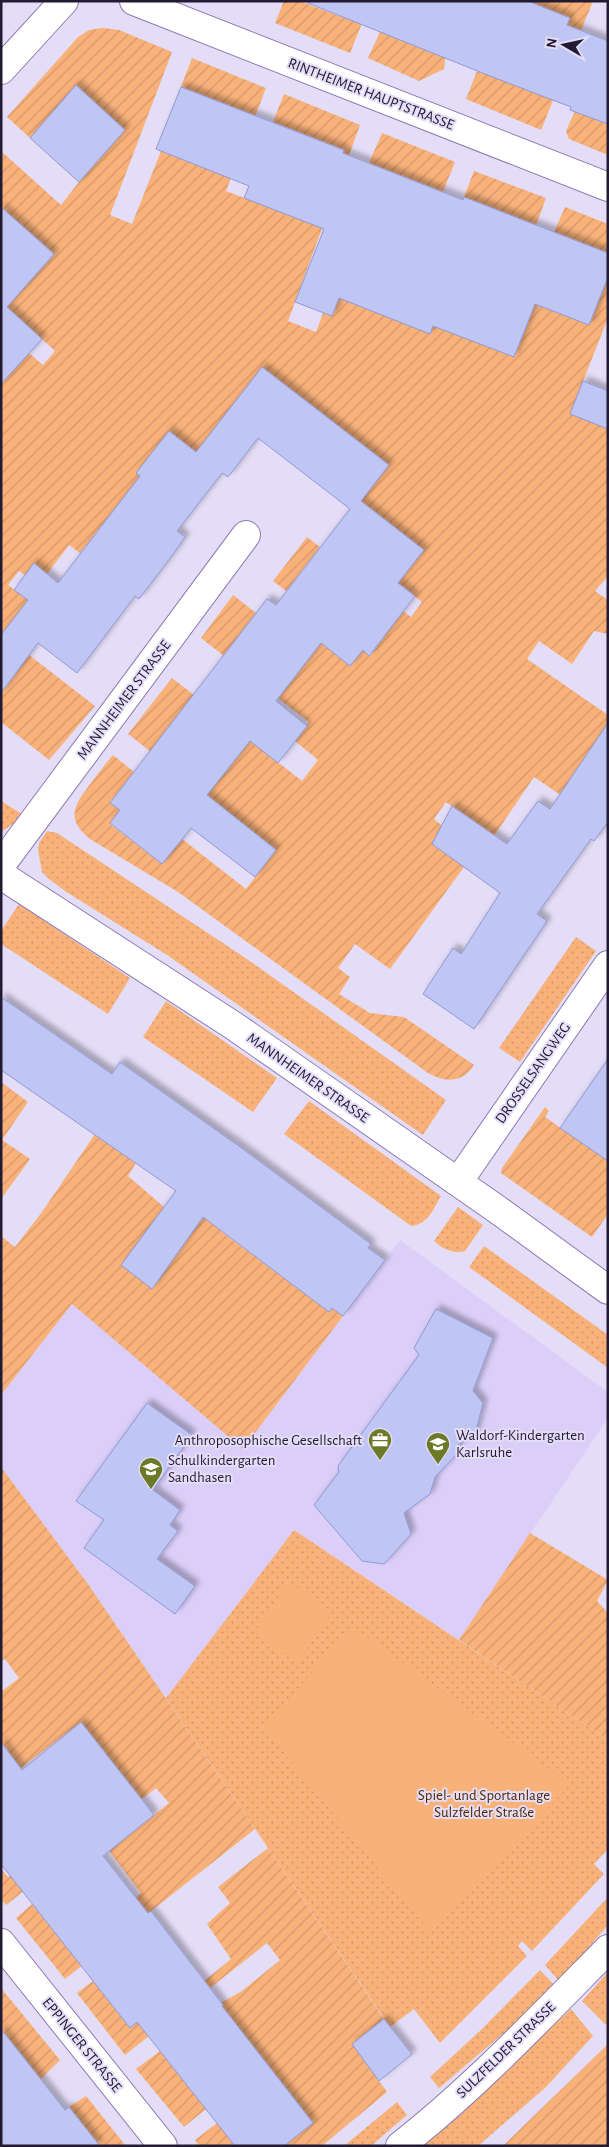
<svg xmlns="http://www.w3.org/2000/svg" width="609" height="2147" font-family="'Alegreya Sans',sans-serif">
  <style>
    .built { fill: #dbcffa }
    .grass { fill: url(#grass-dots) }
    .garden { fill: url(#garden-furrows) }
    .pitch { fill: #f9b17a }
    .building { fill: #bfc6f4; stroke: #9098d5; filter: url(#shadow) }
    .lines { fill: none; stroke-linecap: round; stroke-linejoin: round }
    .minor-casing { stroke: #8b7ab4; stroke-width: 30 }
    .minor { stroke: #fff; stroke-width: 28 }
    .labels { text-anchor: middle; dominant-baseline: central; stroke-width: 4; stroke-linejoin: round; paint-order: stroke }
    .street-label { font-size: 15px; fill: #221b32; stroke: #e4ddf7 }
    .poi-label { font-size: 15px; fill: #221b32; stroke: #e4ddf7; text-anchor: start }
    .park-label { font-size: 15px; fill: #522a02; stroke: #e4ddf7 }
  </style>
  <defs>
    <pattern id="grass-dots" width="8" height="8" patternUnits="userSpaceOnUse" patternTransform="scale(1.25)"><rect width="8" height="8" fill="#f9b17a"/><path d="M2 2h.1M6 6h.1" fill="none" stroke="#d5986a" stroke-width="1.8" stroke-linecap="round"/></pattern>
    <pattern id="garden-furrows" width="10" height="10" patternUnits="userSpaceOnUse" patternTransform="scale(1.25)"><rect width="10" height="10" fill="#f9b17a"/><path d="M-1 1l2-2M0 10L10 0M9 11l2-2" fill="none" stroke="#d5986a"/></pattern>
    <filter id="shadow"><feDropShadow dx="4.5" dy="-4.5" stdDeviation="2.5" flood-color="#0004"/></filter>
  </defs>
  <rect width="100%" height="100%" fill="#e4ddf7"/>
  <polygon class="built" points="400,1240 608,1392 608,1418 459,1640 294,1530 166,1698 88,1584 1,1467 1,1395 72,1304 243,1448"/>
  <g class="grass">
    <polygon points="1,801 22,814 13,824 1,832"/>
    <polygon points="47,831 57,833 247,959 446,1100 423,1135 167,955 65,891 49,879 42,872 38,850 39,843"/>
    <polygon points="19,904 130,978 108,1014 1,944 1,931"/>
    <polygon points="576,937 596,951 520,1062 499,1048"/>
    <polygon points="166,1001 277,1078 253,1112 143,1037"/>
    <path d="M309 1101 441 1196C433 1210 428 1224 411 1226L284 1134Z"/>
    <path d="M458 1207 483 1225 465 1251C452 1254 443 1249 434 1241Z"/>
    <polygon points="484,1246 608,1335 608,1368 469,1267"/>
    <polygon points="294,1530 608,1740 608,1849 594,1864 604,1874 532,1951 522,1941 518,1946 527,1956 440,2043 414,2009 390,2027 166,1698"/>
    <polygon points="608,1897 608,1925 559,1981 545,1965"/>
    <polygon points="540,1970 555,1986 505,2032 439,2088 430,2077 481,2030"/>
    <polygon points="608,1972 608,2023 606,2025 582,2001"/>
    <polygon points="571,2009 593,2036 545,2088 478,2146 423,2146 478,2097"/>
    <polygon points="397,2102 407,2115 371,2146 344,2146"/>
  </g>
  <g class="garden">
    <polygon points="284,1 300,1 344,18 351,1 371,1 350,53 275,23"/>
    <polygon points="528,1 593,1 541,130 466,99 477,71 541,95 570,18"/>
    <path d="M102 28 119 30 172 52 110 215 132 224 161 151 216 173 239 110 181 87 192 58 266 88 226 191 314 225 344 150 273 122 284 94 360 125 288 321 316 332 323 313 332 316 358 249 432 188 369 163 382 133 455 162 416 259 396 320 430 334 445 297 464 197 474 171 546 198 491 348 514 357 530 318 527 301 589 325 608 277V318L570 414 608 420V576L595 591 608 600V634L594 631 572 664 539 641 527 659 608 715V723L569 780 608 806V827L534 777 494 836 446 802 434 819 445 828 464 867 390 969 355 944 338 968 350 977 339 994 370 1013 404 1017 474 1065C463 1083 445 1083 428 1073L178 892 90 839C65 819 74 805 91 783 98 774 105 764 113 755L134 772 110 802 120 810 110 824 162 864 182 839 246 889 276 849 128 734 172 678 194 695 161 737 243 735 302 781 318 760 295 741 309 722 278 698 321 643 363 650 370 656 385 636 369 622 386 598 411 617 422 602 398 583 424 550 361 501 388 464 262 367 221 420 199 454 169 431 137 473 159 491 144 529 115 508 80 553 69 545 47 574 34 563 25 575 19 571 8 585 28 600 2 634 95 706 49 760 1 722V684L6 687 17 672 1 660V352L17 366 29 353 43 365 55 351 7 307 54 254 1 207V151L61 205 79 182 125 130 76 86 30 138 7 117 78 37 89 30Z"/>
    <polygon points="380,32 427,51 446,52 444,69 419,81 368,58"/>
    <polygon points="575,111 608,124 608,155 569,139 566,131"/>
    <polygon points="565,207 608,224 608,253 554,232"/>
    <polygon points="307,537 320,547 286,591 273,581"/>
    <polygon points="233,595 256,613 224,656 201,638"/>
    <polygon points="1,1082 28,1102 2,1140 30,1159 1,1199"/>
    <polygon points="545,1107 549,1111 545,1117 608,1161 608,1214 592,1237 501,1173 502,1168"/>
    <polygon points="95,1134 136,1163 128,1176 164,1207 152,1289 204,1216 223,1233 329,1312 332,1308 343,1316 243,1449 72,1304 1,1395 1,1236 15,1247 42,1212"/>
    <polygon points="1,1467 88,1584 255,1829 65,1979 16,1918 32,1904 69,1950 141,1893 109,1851 169,1803 156,1788 6,1905 1,1899 1,1869 8,1877 55,1840 78,1780 108,1756 81,1722 1,1783 1,1757 8,1751 1,1742 1,1692 19,1678 5,1659 1,1661"/>
    <polygon points="530,1533 608,1580 597,1601 608,1613 608,1740 459,1640"/>
    <polygon points="268,1848 384,2019 352,2044 387,2092 322,2146 284,2146 313,2122 219,2004 242,1991 280,1960 267,1943 125,2055 77,1993 93,1981 130,2028 198,1973 204,1981 231,1959 207,1924 230,1903 218,1887"/>
    <polygon points="1,1988 60,2060 41,2079 1,2029"/>
    <polygon points="608,2044 608,2146 503,2146 509,2140"/>
    <polygon points="160,2051 206,2109 184,2127 136,2069"/>
    <polygon points="86,2096 126,2146 100,2146 69,2107"/>
    <polygon points="217,2123 235,2146 199,2146 195,2140"/>
  </g>
  <g class="pitch">
    <polygon points="289,1582 332,1612 297,1663 254,1633"/>
    <polygon points="352,1626 570,1784 431,1933 264,1728"/>
  </g>
  <g class="building">
    <polygon points="308,1 528,1 570,18 567,25 608,41 608,124 570,110 571,107 490,76 308,3"/>
    <polygon points="76,85 125,130 79,182 30,138"/>
    <polygon points="181,87 344,150 343,153 463,200 464,197 608,253 608,277 589,325 535,304 514,357 433,326 430,334 339,298 332,316 295,302 324,229 244,198 249,186 156,149"/>
    <polygon points="1,207 54,254 7,307 42,339 1,384"/>
    <polygon points="262,367 389,465 361,501 424,550 398,583 415,596 369,656 363,650 350,666 321,643 276,701 307,726 278,763 250,741 207,795 276,850 255,877 191,828 162,864 110,823 120,810 110,803 267,599 276,605 350,509 258,438 228,477 222,473 177,531 185,537 174,553 139,599 135,596 77,673 38,643 1,693 1,635 28,600 14,590 34,563 58,583 140,476 136,473 169,431 196,452"/>
    <polygon points="583,381 608,391 608,429 570,414"/>
    <polygon points="608,723 608,822 594,841 591,839 537,914 547,921 474,1029 423,994 453,948 461,954 500,893 432,844 452,806 507,844 538,801 550,809"/>
    <polygon points="1,997 112,1074 120,1062 243,1149 371,1244 368,1248 385,1260 343,1316 332,1308 329,1312 203,1217 152,1289 121,1265 176,1191 1,1070"/>
    <polygon points="608,1059 608,1161 560,1128"/>
    <polygon points="436,1309 493,1338 473,1391 483,1403 475,1434 458,1445 457,1454 435,1477 430,1494 404,1513 411,1534 384,1564 362,1561 314,1505 339,1472 338,1466 419,1355 414,1348"/>
    <polygon points="147,1403 192,1435 153,1490 180,1510 170,1525 178,1531 157,1559 195,1586 175,1614 84,1548 104,1520 76,1501"/>
    <polygon points="81,1722 154,1815 103,1856 148,1913 151,1911 223,2005 222,2006 313,2123 284,2146 235,2146 137,2022 130,2028 1,1864 1,1742 22,1770"/>
    <polygon points="384,2019 412,2054 379,2081 352,2044"/>
    <polygon points="1,2029 65,2110 69,2107 100,2146 1,2146"/>
  </g>
  <g class="lines">
    <g class="minor-casing">
      <g id="minor">
        <polyline points="134,1 608,187"/>
        <polyline points="1,70 64,1"/>
        <polyline points="1,865 246,535"/>
        <polyline points="1,875 234,1026 498,1210 608,1290"/>
        <polyline points="458,1182 608,965"/>
        <polyline points="1,1943 163,2146"/>
        <path d="M400 2146C475 2087 541 2017 608 1949"/>
      </g>
    </g>
    <use href="#minor" class="minor"/>
  </g>
  <defs>
    <g id="office-pin" transform="scale(1.25)"><path d="M0 17L-7.5 6A9.5 9.5 0 1 1 7.5 6Z" fill="#6c7926" stroke="#e4ddf7"/><path d="M-6-3h4V-5.5h4V-3h4V5H-6ZM-1-4.5V-3h2v-1.5ZM-6 0V1H6V0Z" fill="#fff"/></g>
    <g id="school-pin" transform="scale(1.25)"><path d="M0 17L-7.5 6A9.5 9.5 0 1 1 7.5 6Z" fill="#6c7926" stroke="#e4ddf7"/><path d="M0-5L7-2L0 1L-7-2ZM-4 1L0 2.5L4 1V4Q0 6-4 4Z" fill="#fff"/></g>
  </defs>
  <g fill-rule="evenodd">
    <use href="#office-pin" x="380" y="1440"/>
    <use href="#school-pin" x="438" y="1444"/>
    <use href="#school-pin" x="151" y="1469"/>
  </g>
  <g class="labels">
    <g class="street-label">
      <text transform="translate(371 94) rotate(21)">RINTHEIMER HAUPTSTRASSE</text>
      <text transform="translate(124 700) rotate(-53)">MANNHEIMER STRASSE</text>
      <text transform="translate(533 1073) rotate(-55)">DROSSELSANGWEG</text>
      <text transform="translate(308 1078) rotate(35)">MANNHEIMER STRASSE</text>
      <text transform="translate(82 2045) rotate(51)">EPPINGER STRASSE</text>
      <text transform="translate(506 2050) rotate(-44)">SULZFELDER STRASSE</text>
    </g>
    <g class="poi-label">
      <text x="456" y="1435">Waldorf-Kindergarten<tspan x="456" dy="17">Karlsruhe</tspan></text>
      <text x="362" y="1440" text-anchor="end">Anthroposophische Gesellschaft</text>
      <text x="168" y="1460">Schulkindergarten<tspan x="168" dy="17">Sandhasen</tspan></text>
    </g>
    <g class="park-label">
      <text x="484" y="1795">Spiel- und Sportanlage<tspan x="484" dy="17">Sulzfelder Straße</tspan></text>
    </g>
  </g>
  <rect width="609" height="2147" fill="none" stroke="#221b32" stroke-width="5"/>
  <g transform="translate(564 45) rotate(279)" stroke="#e4ddf7" stroke-width="4" paint-order="stroke">
  <path d="M0-4L9 19L0 12L-9 19Z" fill="#221b32"/>
  <text y="-8" font-size="14" font-weight="bold" text-anchor="middle" fill="#221b32">N</text>
  </g>
</svg>
